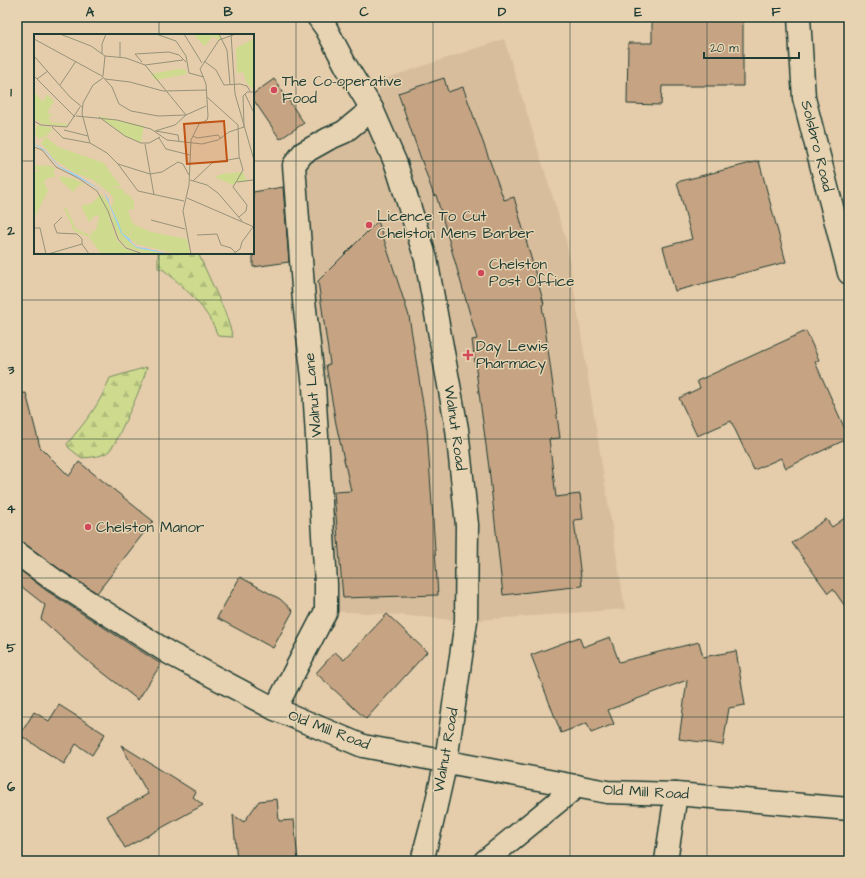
<svg xmlns="http://www.w3.org/2000/svg" width="866" height="878" font-family="'Architects Daughter',sans-serif">
  <style>
    .built { fill: #d8bd9c }
    .forest { fill: url(#forest-firs); stroke: #768c61 }
    .building { fill: #c6a483; stroke: #1f3d34 }
    .lines { fill: none; stroke-linecap: round; stroke-linejoin: round }
    .minor-casing { stroke: #1f3d34; stroke-width: 25 }
    .tertiary-casing { stroke: #1f3d34; stroke-width: 25 }
    .minor { stroke: #e7d3b1; stroke-width: 22 }
    .tertiary { stroke: #e7d3b1; stroke-width: 22 }
    .grid { fill: none; stroke: #1f3d34; stroke-width: 1; stroke-opacity: 0.55 }
    .poi-dot { fill: #d1495b; stroke: #e7d3b1; stroke-width: 1.5 }
    .labels { text-anchor: middle; dominant-baseline: central; stroke-width: 3; stroke-linejoin: round; paint-order: stroke }
    .poi-label { font-size: 15px; fill: #1f3d34; stroke: #e7d3b1; text-anchor: start }
    .street-label { font-size: 15px; fill: #1f3d34; stroke: #e7d3b1 }
    .inset-road { fill: none; stroke: #96937b; stroke-width: 1 }
    .view { fill: #c05314; fill-opacity: 0.15; stroke: #c05314; stroke-width: 2 }
    .inset-edge { fill: none; stroke: #1f3d34; stroke-width: 2 }
    .neatline { fill: none; stroke: #1f3d34; stroke-width: 1.5 }
    .grid-label { font-size: 13px; text-anchor: middle; font-weight: bold; fill: #1f3d34 }
  </style>
  <defs>
    <pattern id="forest-firs" width="22" height="20" patternUnits="userSpaceOnUse"><rect width="22" height="20" fill="#cedb8e"/><path d="M5 1l3.5 6h-7zM16 11l3.5 6h-7z" fill="#b0bd7b"/></pattern>
  </defs>
  <rect width="100%" height="100%" fill="#e5ccaa"/>
  <filter id="ink" filterUnits="userSpaceOnUse"><feTurbulence type="fractalNoise" baseFrequency=".025" numOctaves="2"/><feDisplacementMap in="SourceGraphic" scale="8" xChannelSelector="R" yChannelSelector="G"/><feConvolveMatrix kernelMatrix="1 2 1 2 8 2 1 2 1" color-interpolation-filters="sRGB"/></filter>
  <g filter="url(#ink)">
    <polygon class="built" points="504,39 566,240 625,609 466,621 387,614 326,611 303,153 372,109 384,79"/>
    <g class="forest">
      <path d="M158 253H198L225 312 233 337 218 336C208 308 186 289 164 270L158 268Z"/>
      <path d="M147 367C141 389 131 409 121 430 118 437 115 445 109 451 102 457 91 457 82 458L69 448 67 444C86 421 99 406 110 378Z"/>
    </g>
    <g class="building">
      <polygon points="652,17 743,17 743,86 662,86 661,105 627,104 628,43 652,43"/>
      <polygon points="444,78 448,92 463,87 504,200 514,197 544,304 542,305 560,438 549,439 556,497 580,494 583,519 574,520 582,586 503,595 489,468 472,340 477,339 436,195 434,196 398,93"/>
      <polygon points="274,79 304,123 280,139 253,99 253,94"/>
      <polygon points="759,161 786,262 675,291 663,247 692,239 677,182"/>
      <polygon points="283,187 289,262 253,267 253,192"/>
      <polygon points="378,221 409,316 427,429 438,595 343,598 334,492 351,491 336,424 326,365 330,364 318,281"/>
      <polygon points="806,331 819,360 815,362 849,438 786,468 781,458 754,470 731,421 697,436 679,398 700,388 697,381"/>
      <polygon points="26,393 40,447 69,476 79,462 153,521 97,593 61,570 24,543 17,541 17,394"/>
      <polygon points="849,515 849,612 833,589 828,593 792,543 826,519 832,527"/>
      <polygon points="17,568 47,591 161,664 138,700 83,657 41,619 45,605 17,583"/>
      <polygon points="240,577 280,599 293,611 273,648 217,618"/>
      <polygon points="387,614 427,652 366,719 316,673 335,652 344,660"/>
      <polygon points="579,637 583,647 610,637 619,662 699,642 703,657 736,651 745,705 729,708 723,745 679,739 687,680 608,710 614,724 591,733 587,723 561,733 531,655"/>
      <polygon points="59,705 105,734 92,755 76,744 64,764 20,735 34,712 49,721"/>
      <polygon points="121,745 196,792 193,797 203,805 125,848 107,816 148,794"/>
      <polygon points="277,799 279,821 294,820 298,861 237,861 233,815 244,822 259,801"/>
    </g>
    <g class="lines">
      <g class="minor-casing">
        <g id="minor">
          <polyline points="799,17 804,98 849,273"/>
          <polyline points="17,553 54,580 169,653 275,709 363,746 607,792 676,794 849,809"/>
          <polyline points="275,709 326,611 326,584 314,387 304,301 294,165 303,153 328,139 344,132 372,109"/>
          <polyline points="485,861 577,786"/>
          <polyline points="666,861 676,794"/>
        </g>
      </g>
      <g class="tertiary-casing">
        <polyline id="tertiary" points="318,17 326,28 346,66 372,109 396,164 426,259 457,429 467,525 466,621 446,761 432,823 422,861"/>
      </g>
      <use href="#minor" class="minor"/>
      <use href="#tertiary" class="tertiary"/>
    </g>
  </g>
  <path class="grid" d="M159 17V35M296 17V861M433 17V861M570 17V861M707 17V861M17 161H35M253 161H849M159 253V861M17 300H849M17 439H849M17 578H849M17 717H849"/>
  <g class="poi-dot">
    <circle cx="274" cy="90" r="4"/>
    <circle cx="369" cy="225" r="4"/>
    <circle cx="481" cy="273" r="4"/>
    <path d="M466 349h4v4h4v4h-4v4h-4v-4h-4v-4h4z"/>
    <circle cx="88" cy="527" r="4"/>
  </g>
  <g class="labels">
    <g class="poi-label">
      <text x="282" y="81">The Co-operative<tspan x="282" dy="17">Food</tspan></text>
      <text x="377" y="216">Licence To Cut<tspan x="377" dy="17">Chelston Mens Barber</tspan></text>
      <text x="489" y="264">Chelston<tspan x="489" dy="17">Post Office</tspan></text>
      <text x="476" y="346">Day Lewis<tspan x="476" dy="17">Pharmacy</tspan></text>
      <text x="96" y="527">Chelston Manor</text>
    </g>
    <g class="street-label">
      <text transform="translate(817 146) rotate(76)">Solsbro Road</text>
      <text transform="translate(313 395) rotate(-95)">Walnut Lane</text>
      <text transform="translate(455 428) rotate(82)">Walnut Road</text>
      <text transform="translate(329 730) rotate(21)">Old Mill Road</text>
      <text transform="translate(446 750) rotate(-80)">Walnut Road</text>
      <text transform="translate(646 792) rotate(3)">Old Mill Road</text>
    </g>
  </g>
  <g transform="translate(34 34)">
    <rect width="220" height="220" fill="#e5ccaa"/>
    <path d="M0 58 9 68V80L0 76ZM3 90 17 94 18 96 12 102 5 105 1 100ZM12 103 24 113 70 129 87 153 78 152 56 137 44 135 38 131 35 124 25 118 14 117 7 109ZM81 182 90 203 103 214 133 220H113L93 213 85 205 77 184ZM99 190 117 198 153 205 156 220H143L103 210 96 205Z" fill="#cedb8e"/>
    <path d="M13 60 20 67 13 79 21 81 15 82 16 88 33 90V92L8 90 0 84V76L9 80 8 70ZM18 113 20 118H27L38 126V131L52 138 57 136 62 139 63 143 71 145 81 154 89 155 91 160 95 161 100 168V175L94 176 99 190 96 201 99 204 91 203 87 197 77 172 80 167 77 160 59 146 39 138 20 125 14 117ZM0 131 17 132 21 135 19 140 22 142 12 145 10 149 14 157 0 184V138L6 137 0 135ZM25 142 41 145 50 151H45L39 158 27 147ZM67 160 74 168 78 183 75 184 83 206 91 214 106 220H67L55 203 40 197 30 174 32 173 42 195 58 202V196L62 197 65 182 62 181 55 188 47 172 58 169Z" fill="#cedb8e"/>
    <path d="M159 0H185L188 5 185 6 179 2 171 12ZM219 5 220 7V56L213 50 209 38 203 39 202 14ZM144 35 152 36 153 40 121 46 117 40ZM64 82 110 92 107 109 91 102ZM209 138 213 148H203L199 151 181 143 188 140Z" fill="#cedb8e"/>
    <path d="M220 26V50L218 51 211 28Z" fill="#cedb8e"/>
    <path d="M0 110 3 111 11 116 25 132 43 141 70 158 75 166V169L85 190 88 199 96 205 97 208 103 213 111 214 118 216H120L134 220 103 214 97 209 87 199 70 158 25 133 11 117Z" fill="#93d0f3"/>
    <path class="inset-road" d="M26 0 57 12 71 22 92 24 111 31 152 81 141 91 121 97M90 0H122M122 0 142 7 152 22 155 39 170 43M150 0 168 29M185 0 193 16 196 50M197 0 201 60 220 126M0 5 68 42 78 53 85 70 97 77 124 82 152 81 172 72M68 20V10L72 0M0 22 36 63 48 73M86 23V8M170 27 182 36 190 51 206 50 213 52 216 57M108 28 101 20 135 18 145 21 152 28M111 31 149 26M0 42 41 83M69 42 71 22M3 45 14 37M71 45 96 48 129 57 173 56M26 51 42 27M211 60 220 79M173 63 204 91 205 122 209 136 199 153 213 171 212 177 205 183M42 82 83 86 117 95 133 106 168 110 184 106 195 98 210 93 209 62 213 58H220M65 83 91 102 107 109H115L126 103M0 87 7 91 33 93 46 73M18 93 29 104 56 109 73 119 84 130 104 157 150 167M30 96 54 102M122 97 144 101 145 108M159 102 163 104 184 101 187 105M125 104 132 115 156 121M56 109 48 80 49 69 59 51 69 44M111 110 120 161M0 113 8 116 22 133 44 144 63 157 74 177 84 205 92 214 109 220M84 130 116 140 128 138 144 128 149 130 155 141M156 146 173 151 184 159 208 187M159 147 178 129 205 124M203 148 219 146M153 164 220 193M28 183 20 191 23 199 43 200 48 205V210M117 186 151 195M0 194H6L12 220M163 201 183 200 187 211 197 214 201 218M14 220 48 210 55 220M157 220 149 177 155 151 157 106 165 90 173 86 174 82 172 50 166 35 185 6 202 0M199 220 206 215 208 208 219 193"/>
    <path class="view" d="M190 87 193 127 153 130 150 90Z"/>
    <rect width="220" height="220" class="inset-edge"/>
  </g>
  <rect width="866" height="878" fill="none" stroke="#e7d3b1" stroke-width="44"/>
  <path d="M704 52v6h95v-6" fill="none" stroke="#1f3d34" stroke-width="2"/>
  <text x="710" y="52" font-size="12" fill="#1f3d34" stroke="#e7d3b1" stroke-width="3" paint-order="stroke">20 m</text>
  <rect x="22" y="22" width="822" height="834" class="neatline"/>
  <g class="grid-label">
    <text x="90" y="16">A</text>
    <text x="228" y="16">B</text>
    <text x="364" y="16">C</text>
    <text x="502" y="16">D</text>
    <text x="638" y="16">E</text>
    <text x="776" y="16">F</text>
    <text x="11" y="96">1</text>
    <text x="11" y="235">2</text>
    <text x="11" y="374">3</text>
    <text x="11" y="513">4</text>
    <text x="11" y="652">5</text>
    <text x="11" y="791">6</text>
  </g>
</svg>
